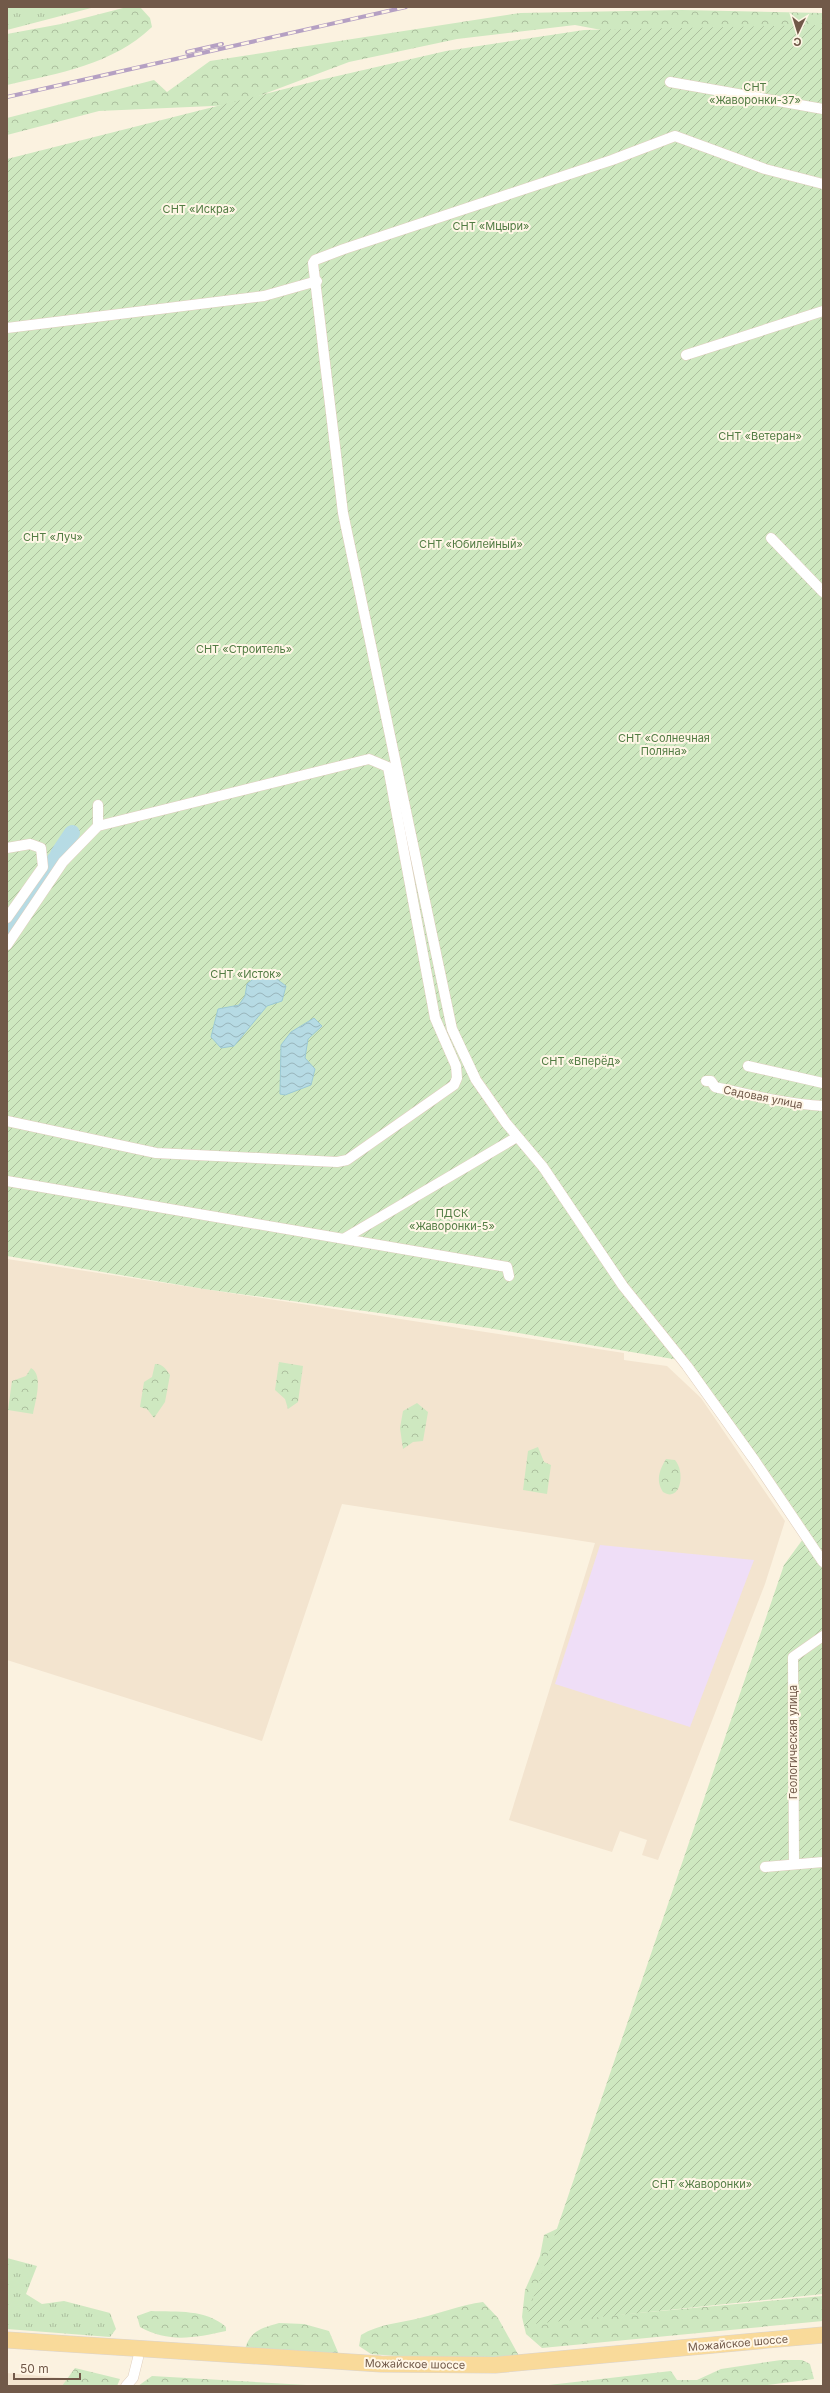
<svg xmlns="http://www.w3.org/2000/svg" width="830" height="2393" font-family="Inter,sans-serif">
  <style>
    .residential { fill: #f3e4cf }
    .education { fill: #efdef7 }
    .grass { fill: url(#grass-tufts) }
    .forest { fill: url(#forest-crowns) }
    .garden { fill: url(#garden-furrows) }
    .water { fill: url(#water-waves); stroke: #9ccad5 }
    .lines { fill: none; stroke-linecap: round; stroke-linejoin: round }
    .river { stroke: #b6dbe4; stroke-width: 16 }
    .street-casing { stroke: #dfcebd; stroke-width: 11 }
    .primary-casing { stroke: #dad4d0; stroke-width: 17 }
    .street { stroke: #fff; stroke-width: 10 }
    .primary { stroke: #f9da9a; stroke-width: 16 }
    .rail-casing { stroke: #b5a0c3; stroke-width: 4 }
    .rail { stroke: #fff6e6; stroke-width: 2.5; stroke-dasharray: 8; stroke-linecap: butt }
    .labels { text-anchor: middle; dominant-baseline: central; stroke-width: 4; stroke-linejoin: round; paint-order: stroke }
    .park-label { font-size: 11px; fill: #527c43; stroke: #fff6e6 }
    .street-label { font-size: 11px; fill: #715949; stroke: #fff6e6 }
  </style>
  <defs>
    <pattern id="grass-tufts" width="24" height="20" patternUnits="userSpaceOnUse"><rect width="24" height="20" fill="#cee8c0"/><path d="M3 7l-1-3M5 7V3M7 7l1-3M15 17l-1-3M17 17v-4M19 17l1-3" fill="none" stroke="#acbf9e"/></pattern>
    <pattern id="forest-crowns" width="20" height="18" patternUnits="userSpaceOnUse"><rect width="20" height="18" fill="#cee8c0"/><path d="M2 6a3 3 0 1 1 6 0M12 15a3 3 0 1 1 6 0" fill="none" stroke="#acbf9e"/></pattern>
    <pattern id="garden-furrows" width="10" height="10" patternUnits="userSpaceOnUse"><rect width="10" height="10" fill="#cee8c0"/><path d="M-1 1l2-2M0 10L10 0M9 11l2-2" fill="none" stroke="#acbf9e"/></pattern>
    <pattern id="water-waves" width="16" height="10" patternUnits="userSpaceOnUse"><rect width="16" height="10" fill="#b6dbe4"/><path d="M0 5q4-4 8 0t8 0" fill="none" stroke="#98b5bb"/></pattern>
  </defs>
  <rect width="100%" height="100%" fill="#fbf2e0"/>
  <g class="residential">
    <polygon points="7,1259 624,1353 624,1360 667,1366 701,1398 785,1521 765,1584 658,1860 642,1855 647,1840 620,1831 612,1852 509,1820 595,1543 342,1504 262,1741 7,1660"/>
    <polygon points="7,2373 87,2380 86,2386 7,2386"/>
  </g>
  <polygon class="education" points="600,1545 754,1560 690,1727 555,1684"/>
  <g class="grass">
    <polygon points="7,7 95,7 7,30"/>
    <polygon points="7,2258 37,2266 26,2294 42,2304 64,2301 110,2313 116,2329 110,2337 7,2329"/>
  </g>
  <g class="forest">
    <path d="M127 7H140L150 18 152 27C112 65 59 73 7 85V34L61 24Z"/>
    <polygon points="682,10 823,13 823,41 697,48 575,25 457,39 349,62 235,105 99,111 7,135 7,118 154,80 167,92 210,61 520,13"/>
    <polygon points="279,1362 303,1366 298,1402 288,1409 285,1399 275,1390"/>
    <path d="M155 1364C162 1363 167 1370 170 1375L165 1402 154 1418 147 1409 140 1407 144 1382 152 1377Z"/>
    <path d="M31 1368C44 1375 35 1402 33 1414L8 1410 12 1381 26 1376Z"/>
    <polygon points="417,1403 428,1412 423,1441 413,1442 403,1449 400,1428 403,1411"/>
    <polygon points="538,1447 544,1462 551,1465 547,1494 523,1490 528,1451"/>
    <path d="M666 1459 675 1460C686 1473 680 1503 663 1492 655 1480 660 1469 666 1459Z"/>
    <polygon points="567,2224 561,2320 823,2296 823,2321 542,2348 526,2334 522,2317 525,2290 540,2256 544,2235"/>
    <path d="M483 2302 498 2318 519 2356 445 2360 371 2354 359 2346 361 2335C379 2324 400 2323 420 2318 441 2313 461 2305 483 2302Z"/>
    <path d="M151 2311C177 2312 206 2309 226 2327V2331C194 2338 169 2343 140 2327L137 2316Z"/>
    <path d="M279 2323 304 2324 329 2331 340 2357 244 2353C249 2331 259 2329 279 2323Z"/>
    <polygon points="781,2360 802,2360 810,2364 814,2379 760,2386 540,2386 671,2371 677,2380 697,2380 721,2369"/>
    <polygon points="75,2368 120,2379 117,2386 62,2386"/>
    <polygon points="152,2376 324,2386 138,2386"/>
  </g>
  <polygon class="garden" points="823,25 823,2294 524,2325 784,1565 803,1539 679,1360 488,1328 204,1289 7,1256 7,159 320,80 446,51 584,30"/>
  <g class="water">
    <polygon points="262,972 274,977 286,986 282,1001 267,1006 234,1046 221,1048 211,1037 218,1009 239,1005 245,996 247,984"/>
    <polygon points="314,1018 322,1026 308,1039 305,1058 315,1069 311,1085 285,1095 280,1094 281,1045 291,1032"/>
  </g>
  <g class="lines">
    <g class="river">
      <polyline points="58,854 72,833"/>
      <polyline points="7,929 55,859"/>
    </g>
    <g class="street-casing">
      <g id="street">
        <polyline points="670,82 823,109"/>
        <polyline points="823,184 765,169 675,136 612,160 344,249 315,260 313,263 343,513 452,1029 476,1080 506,1123 543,1167 623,1286 687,1366 755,1461 823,1562"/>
        <polyline points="7,328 264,296 317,281"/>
        <polyline points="686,355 823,311"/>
        <polyline points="771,538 823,592"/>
        <polyline points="98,805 98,826"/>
        <polyline points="7,848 30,844 41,848 43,867 7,918"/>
        <polyline points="7,945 63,862 98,826 369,759 388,767 435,1018 456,1066 457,1078 454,1085 347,1160 337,1162 156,1153 7,1121"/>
        <polyline points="748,1066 823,1083"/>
        <path d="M706 1081H711L715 1087C751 1095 786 1104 823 1106"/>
        <polyline points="7,1181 507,1267 509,1276"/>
        <polyline points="345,1238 517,1137"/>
        <polyline points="794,1864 793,1657 823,1636"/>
        <polyline points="765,1867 823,1862"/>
        <polyline points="126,2386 133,2378 138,2358"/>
      </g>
    </g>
    <g class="primary-casing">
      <polyline id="primary" points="7,2340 381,2364 495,2365 823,2335"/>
    </g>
    <use href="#street" class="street"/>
    <use href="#primary" class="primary"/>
    <g class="rail-casing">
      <g id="rail">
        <polyline points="187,52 222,44"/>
        <polyline points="7,97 406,7"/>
      </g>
    </g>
    <use href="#rail" class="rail"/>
  </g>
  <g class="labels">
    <g class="park-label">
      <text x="755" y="87">СНТ<tspan x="755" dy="13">«Жаворонки-37»</tspan></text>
      <text x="199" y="209">СНТ «Искра»</text>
      <text x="491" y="226">СНТ «Мцыри»</text>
      <text x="760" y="436">СНТ «Ветеран»</text>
      <text x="53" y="537">СНТ «Луч»</text>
      <text x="471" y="544">СНТ «Юбилейный»</text>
      <text x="244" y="649">СНТ «Строитель»</text>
      <text x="664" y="738">СНТ «Солнечная<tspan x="664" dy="13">Поляна»</tspan></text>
      <text x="246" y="974">СНТ «Исток»</text>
      <text x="581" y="1061">СНТ «Вперёд»</text>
      <text x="452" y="1213">ПДСК<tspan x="452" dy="13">«Жаворонки-5»</tspan></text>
      <text x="702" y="2184">СНТ «Жаворонки»</text>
    </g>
    <g class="street-label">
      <text transform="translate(763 1097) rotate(11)">Садовая улица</text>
      <text transform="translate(793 1742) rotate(-90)">Геологическая улица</text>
      <text transform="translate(738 2343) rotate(-5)">Можайское шоссе</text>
      <text transform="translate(415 2364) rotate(1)">Можайское шоссе</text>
    </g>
  </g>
  <rect width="830" height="2393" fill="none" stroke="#715949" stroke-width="16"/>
  <g transform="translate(798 32) rotate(184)" stroke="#fff6e6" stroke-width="3" paint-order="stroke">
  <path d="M0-3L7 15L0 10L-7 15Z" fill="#715949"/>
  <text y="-6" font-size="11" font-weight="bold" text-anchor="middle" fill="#715949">С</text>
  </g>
  <path d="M14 2373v6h66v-6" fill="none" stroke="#715949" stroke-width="2"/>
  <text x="20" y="2373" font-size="12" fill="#715949" stroke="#fff6e6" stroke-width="3" paint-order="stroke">50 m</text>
</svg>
